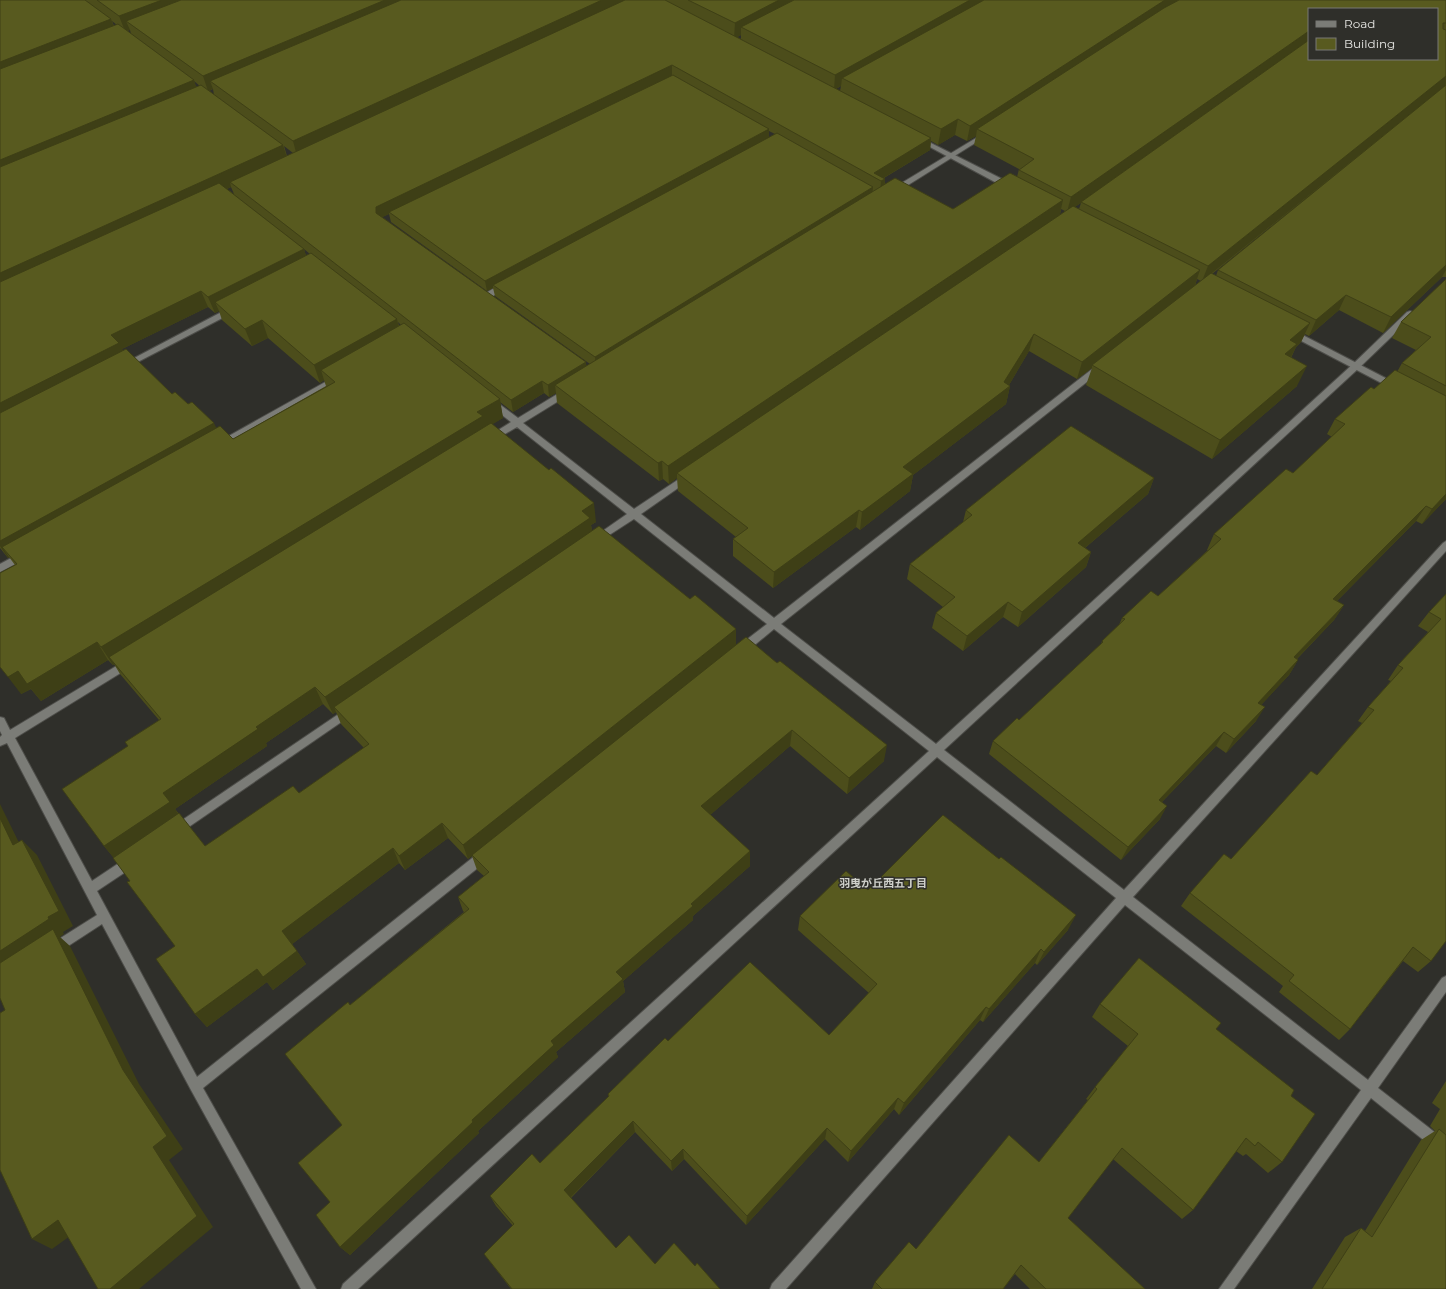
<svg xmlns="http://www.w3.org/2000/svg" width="1446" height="1289" font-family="Montserrat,'Noto Sans JP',sans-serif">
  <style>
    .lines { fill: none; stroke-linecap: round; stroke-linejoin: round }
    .minor-casing { stroke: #4d4d49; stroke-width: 2 }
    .tertiary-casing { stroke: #4d4d49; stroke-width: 2 }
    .minor { fill: #7b7c77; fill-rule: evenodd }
    .tertiary { fill: #7b7c77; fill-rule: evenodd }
    .wall { fill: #4c4d1b; fill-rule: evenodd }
    .shaded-wall { fill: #3e3f16 }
    .building { fill: #585a1f; stroke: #3e3f16 }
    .labels { text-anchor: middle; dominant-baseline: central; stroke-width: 3; stroke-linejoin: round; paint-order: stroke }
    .neighbourhood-label { font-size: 11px; font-weight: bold; fill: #d0d1cb; stroke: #2f2f2a }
  </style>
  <rect width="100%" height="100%" fill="#2f2f2a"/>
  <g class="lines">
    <g class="minor-casing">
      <g id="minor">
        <polygon points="986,132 988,133 988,135 897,192 894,192 890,190"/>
        <polygon points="503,283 509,283 510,285 490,298 484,298 484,294"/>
        <polygon points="231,307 234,308 234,312 128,367 125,368 121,365"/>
        <polygon points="1410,311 1413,312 1413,316 1359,368 944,750 1124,890 1443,543 1446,541 1446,551 1133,897 1368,1080 1442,978 1446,976 1446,992 1378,1088 1446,1141 1446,1156 1441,1154 1371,1098 1234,1289 1219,1289 1361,1090 1125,905 786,1289 770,1289 772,1284 1116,898 937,757 358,1289 341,1289 343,1284 929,751 774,629 745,653 737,653 736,650 737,647 767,624 634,519 600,541 594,541 592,539 594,537 627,514 517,427 493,441 487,441 486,439 487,437 511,422 488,404 487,402 488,400 494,400 518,418 564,390 570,390 571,392 570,394 523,423 634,509 685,475 691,475 692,477 691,479 641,514 774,618 1096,366 1102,366 1103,368 1102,370 781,624 936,744 1353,364 1407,312"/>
        <polygon points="336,376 339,377 340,379 339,381 224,446 218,446 217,444 218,442"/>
        <polygon points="24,551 27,552 29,555 27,558 0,572 0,564"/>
        <polygon points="128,659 132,660 133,663 132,666 15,738 92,881 128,857 132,856 136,857 138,861 136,865 97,891 197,1077 481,851 485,850 489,851 491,855 489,859 203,1088 316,1289 301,1289 191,1090 102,924 59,952 55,954 51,952 49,948 51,944 97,915 7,743 0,746 0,737 2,735 0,731 0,717 4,718 10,730"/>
        <polygon points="349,707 353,708 354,711 353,714 180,833 176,835 172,833 170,830 172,827"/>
      </g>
    </g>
    <g class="tertiary-casing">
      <g id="tertiary">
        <polygon points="919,137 1012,184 1013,186 1009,188 1006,188 917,140 916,139"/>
        <polygon points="1291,329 1397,384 1398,386 1394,389 1391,388 1288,334 1288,330"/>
      </g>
    </g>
    <use href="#minor" class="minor"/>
    <use href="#tertiary" class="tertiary"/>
  </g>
  <g class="wall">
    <path d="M0 0H1446V277H1442L1383 333 1339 310 1309 336 1305 334 1301 342 1296 347 1291 358 1297 386 1212 459 1086 385 1092 368 1077 379 1029 351 1009 385 1010 386 1006 404 913 475 910 491 860 530 856 527 773 588 733 556V539L736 537 678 491 677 478 669 484 663 479 659 481 557 403 556 393 549 397 544 393 513 412 500 402 503 418 492 424 596 522 591 525 592 531 736 645 884 761 847 794 790 746 710 815 750 851V866L693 916V920L623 981 625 992 556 1052 558 1057 478 1131 479 1133 350 1255 340 1247 330 1202 342 1125 350 1005 464 912 463 911 458 897 484 876 477 870 472 856 468 859 448 838 405 870 399 863 292 944 306 964 273 990 267 982 207 1027 195 1014 175 946 114 858 104 846 128 746 159 720 120 674 114 664 113 665 108 660 41 701 31 689 21 694 15 565 9 557 8 558 0 548ZM1309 9H1437L1309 59ZM112 21 117 25 114 26ZM130 30 131 34 127 31ZM741 35V39L737 37ZM194 81 200 86 196 87ZM841 86 840 91 836 89ZM213 89 214 95 209 91ZM769 131 775 134 769 138ZM1388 132 1218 270 1216 276 1212 274ZM955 135 967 141 976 136 974 145 1019 169 1017 177 953 209 885 184 884 178 930 150 931 141 938 145ZM284 146 293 153 287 156ZM231 187 234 194 227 189ZM1081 203 1079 209 1075 207 1076 206ZM1061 209 1065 211 1060 215ZM389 214 391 222 487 291 493 288 495 296 590 364 586 366 382 217ZM304 249 310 254 306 256ZM1197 279 1201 281 1195 286ZM208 307 215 313 219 311 222 320 252 346 268 338 320 383 324 380 326 386 233 439 216 428 188 404 172 394 123 351 122 349ZM398 322 401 325 399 326ZM323 704 333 714 336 712 341 724 364 748 299 793 205 846 175 809 267 746 266 743Z"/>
    <polygon points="1446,279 1446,499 1422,524 1416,521 1337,601 1344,605 1334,620 1297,659 1298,660 1289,675 1261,705 1256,721 1226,753 1216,746 1162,802 1160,819 1121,860 989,754 993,741 1019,720 1101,644 1102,641 1119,625 1122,618 1158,596 1208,550 1207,550 1214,534 1293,473 1332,437 1327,434 1335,419 1397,372 1402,363 1416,350 1392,338 1401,322"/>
    <polygon points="1154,478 1148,494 1085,548 1091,552 1086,567 1018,627 1003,617 963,651 932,628 936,613 943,607 907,579 910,564 963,522 966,510"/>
    <polygon points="1446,594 1431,961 1418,972 1403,961 1350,1029 1339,1040 1279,992 1283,986 1181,906 1190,893 1231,859 1317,775 1362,723 1358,721 1368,707 1391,681 1388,680 1398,665 1428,632 1418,626 1429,612"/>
    <polygon points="868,890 1068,930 1037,965 1035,963 983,1022 980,1020 899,1115 894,1109 848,1162 825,1139 746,1225 684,1159 672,1171 635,1132 571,1198 616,1248 655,1264 695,1266 720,1289 511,1289 484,1254 513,1226 496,1206 490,1196 540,1163 608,1097 608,1094 668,1041 829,1035 869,993 798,930 800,916"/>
    <polygon points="1100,1004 1216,1029 1291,1096 1282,1162 1268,1173 1246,1154 1243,1156 1236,1151 1193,1210 1182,1219 1113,1159 1068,1218 1145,1289 1030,1289 1015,1274 1003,1289 872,1289 875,1282 916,1249 1039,1162 1088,1100 1086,1099 1095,1087 1128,1046 1092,1017"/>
    <polygon points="1446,1081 1446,1289 1312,1289 1345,1237 1361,1228 1365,1231 1421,1140 1435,1131 1430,1126 1440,1109 1432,1103"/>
  </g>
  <g class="shaded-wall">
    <polygon points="162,0 207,0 126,21 130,30 125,31 119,16"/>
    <polygon points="385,0 424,0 210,81 213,89 208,91 203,76"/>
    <polygon points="602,0 636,0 297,156 293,141"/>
    <polygon points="779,0 808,0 741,27 741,35 734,39 735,23"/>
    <polygon points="970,0 995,0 842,78 841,86 834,90 835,75"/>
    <polygon points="1165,0 1187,0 977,129 976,136 967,141 970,126"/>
    <polygon points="111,19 117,35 0,80 0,62"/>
    <polygon points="1309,31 1309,40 1081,202 1081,203 1067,212 1071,197"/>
    <polygon points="672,65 672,77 389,212 389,214 379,219 376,213 376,207"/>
    <polygon points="1446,76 1446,84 1445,86 1202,281 1208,266"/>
    <polygon points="194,80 199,96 0,179 0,160"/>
    <polygon points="958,119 955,135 938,145 941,129"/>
    <polygon points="769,129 769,139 493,285 493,288 487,291 485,281"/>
    <polygon points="931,138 930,150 880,180 874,173"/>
    <polygon points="283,145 288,161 230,182 231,187 0,293 0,273"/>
    <polygon points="885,179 884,191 880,193 881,181"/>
    <polygon points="873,187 872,198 596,368 595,357"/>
    <polygon points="1063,200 1059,218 677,473 677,478 669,484 668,466"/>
    <polygon points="304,249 309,265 215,302 219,311 215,313 208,297"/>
    <polygon points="1446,265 1446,270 1442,277 1383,333 1391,317"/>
    <polygon points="1200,270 1194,288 1092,365 1092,368 1077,379 1082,362"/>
    <polygon points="201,291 208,307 122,349 126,359 0,423 0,403 111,335"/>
    <polygon points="1346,295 1339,310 1309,336 1316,320"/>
    <polygon points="397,319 401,337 321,370 324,380 320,383 314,365"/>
    <polygon points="262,320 268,338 252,346 245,329"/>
    <polygon points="1310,323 1301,342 1296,347 1288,363 1276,374 1290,340"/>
    <polygon points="1034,334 1029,351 1006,390 1010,386 1006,404 913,475 910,491 860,530 862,512 903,467 1004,382"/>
    <polygon points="586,362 587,374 555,385 556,393 549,397 548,385"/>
    <polygon points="1307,366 1297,386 1212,459 1220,440"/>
    <polygon points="542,381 544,393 513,412 511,400"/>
    <polygon points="500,399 503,418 109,657 114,664 113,665 101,647 477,412"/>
    <polygon points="214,423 221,438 2,547 9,557 8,558 0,546 0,541"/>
    <polygon points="662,461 663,479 659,481 658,463"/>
    <polygon points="1154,478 1148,494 1073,558 1078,543"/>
    <polygon points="1446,494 1446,499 1422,524 1432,509"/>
    <polygon points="594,503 596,522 591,525 593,536 334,707 336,712 333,714 325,697 582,511"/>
    <polygon points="1426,506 1416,521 1324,614 1333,599"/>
    <polygon points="859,510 856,527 773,588 774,572"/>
    <polygon points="1091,552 1086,567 1018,627 1022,612"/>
    <polygon points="1008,602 1003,617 963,651 967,636"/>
    <polygon points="1344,605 1334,620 1285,671 1294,657"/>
    <polygon points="736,629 736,646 468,859 463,845"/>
    <polygon points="97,642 108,660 41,701 27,684"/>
    <polygon points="1298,660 1289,675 1250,717 1258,703"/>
    <polygon points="18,671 31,689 21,694 8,677"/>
    <polygon points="315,687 323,704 266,743 267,746 175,809 181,818 117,862 104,846 163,793 256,727"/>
    <polygon points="1265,707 1256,721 1226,753 1234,739"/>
    <polygon points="792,730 790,746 702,822 701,806"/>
    <polygon points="1224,732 1216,746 1151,813 1159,800"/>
    <polygon points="887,745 884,761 847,794 849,778"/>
    <polygon points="0,804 28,861 13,845 0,818"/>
    <polygon points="1167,806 1160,819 1121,860 1128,847"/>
    <polygon points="442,823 448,838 405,870 399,856"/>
    <polygon points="22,840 37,855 73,926 63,932 64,934 60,937 70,946 139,1084 183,1149 169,1160 213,1227 139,1289 110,1289 0,973 0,951"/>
    <polygon points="393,848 399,863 291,945 282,931"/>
    <polygon points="750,851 750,866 693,916 693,920 623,981 625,992 556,1052 558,1057 478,1131 479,1133 350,1255 340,1247 472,1120 551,1041 616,972 691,904"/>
    <polygon points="1076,915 1068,930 1037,965 1044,952"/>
    <polygon points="1041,949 1035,963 983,1022 989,1009"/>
    <polygon points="297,951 306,964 273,990 263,977"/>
    <polygon points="257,969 267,982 207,1027 195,1014"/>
    <polygon points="986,1007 980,1020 899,1115 904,1103"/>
    <polygon points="898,1098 894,1109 848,1162 851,1151"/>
    <polygon points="633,1121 635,1132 568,1200 564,1190"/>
    <polygon points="827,1128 825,1139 746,1225 747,1216"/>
    <polygon points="683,1149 684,1159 672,1171 671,1161"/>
    <polygon points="58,1220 77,1231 52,1249 32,1239"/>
  </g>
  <g class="building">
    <polygon points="0,0 85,0 111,19 0,62"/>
    <polygon points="97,0 162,0 119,16"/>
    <polygon points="181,0 385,0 203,76 126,21"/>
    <polygon points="401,0 602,0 293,141 210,81"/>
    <polygon points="625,0 665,0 931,138 874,173 885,179 881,181 672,65 376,207 376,213 586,362 548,385 542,381 511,400 230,182"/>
    <polygon points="688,0 779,0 735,23"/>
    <polygon points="794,0 970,0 835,75 741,27"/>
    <polygon points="984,0 1165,0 970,126 958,119 941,129 842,78"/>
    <polygon points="1179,0 1446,0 1446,23 1443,23 1443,29 1446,30 1446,76 1208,266 1081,202 1309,40 1309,59 1437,59 1437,9 1309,9 1309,31 1071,197 1019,170 1034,159 977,129 1164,8"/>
    <polygon points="118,24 194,80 0,160 0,69"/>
    <polygon points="673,75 769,129 485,281 389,212"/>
    <polygon points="201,85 283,145 0,273 0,167"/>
    <polygon points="1446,85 1446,265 1391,317 1346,295 1316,320 1218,270"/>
    <polygon points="777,133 873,187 595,357 493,285"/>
    <polygon points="1010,173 1063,200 668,466 662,461 658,463 555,385 895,178 953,209"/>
    <polygon points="219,183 304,249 208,297 201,291 111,335 119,343 0,403 0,282"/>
    <polygon points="1073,206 1200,270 1082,362 1034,334 1004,382 1010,386 903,467 913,474 862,512 859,510 774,572 733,539 748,528 677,473"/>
    <polygon points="311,253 397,319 314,365 262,320 245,329 215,302"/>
    <polygon points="1211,273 1310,323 1290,340 1297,344 1285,354 1307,366 1220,440 1092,365"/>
    <polygon points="1446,279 1446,386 1402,363 1431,337 1401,322"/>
    <polygon points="404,323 500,399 477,412 483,416 101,647 97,642 27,684 18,671 8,677 0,667 0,573 17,564 2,547 220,426 233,439 335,382 321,370"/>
    <polygon points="126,349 172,394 175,392 188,404 192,402 214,423 0,541 0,413"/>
    <polygon points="1395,370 1446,396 1446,494 1432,509 1426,506 1333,599 1344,605 1294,657 1298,660 1258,703 1265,707 1234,739 1224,732 1159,800 1167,806 1128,847 993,741 1017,718 1019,720 1103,642 1102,641 1125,619 1122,618 1151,591 1158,596 1221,539 1214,534 1286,469 1293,473 1345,424 1335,419 1371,387 1374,389"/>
    <polygon points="491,423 549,470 551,468 594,503 582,511 590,518 325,697 315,687 256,727 258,729 163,793 170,802 104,846 62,789 128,746 125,742 161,719 109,657"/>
    <polygon points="1071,426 1154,478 1078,543 1091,552 1022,612 1008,602 967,636 936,613 955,597 910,564 972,515 966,510"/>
    <polygon points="599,526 690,599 695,595 736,629 463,845 442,823 399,856 393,848 282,931 297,951 263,977 257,969 195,1014 156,959 175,946 127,882 130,881 113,858 179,813 205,846 293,786 299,793 369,744 334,707"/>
    <polygon points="1446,594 1446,941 1431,961 1413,947 1350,1029 1289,981 1294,975 1190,893 1224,854 1231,859 1311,771 1317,775 1374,710 1368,707 1403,668 1398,665 1441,619 1429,612"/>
    <polygon points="746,637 777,663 780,661 887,745 849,778 792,730 701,806 750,851 691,904 693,906 616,972 623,979 551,1041 554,1045 472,1120 473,1122 340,1247 316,1215 330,1202 298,1163 342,1125 285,1054 348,1002 350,1005 469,909 458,897 489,872 472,855"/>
    <polygon points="943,815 999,859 1001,857 1076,915 1044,952 1041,949 989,1009 986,1007 904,1103 898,1098 851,1151 827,1128 747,1216 683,1149 671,1161 633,1121 564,1190 616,1248 629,1235 655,1264 674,1243 695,1266 697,1263 720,1289 512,1289 484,1254 514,1224 490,1196 532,1154 540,1163 609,1096 608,1094 665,1038 668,1041 750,962 829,1035 877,984 800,916 846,871 868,890"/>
    <polygon points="0,818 13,845 22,840 59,911 48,917 49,919 0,951"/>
    <polygon points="53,929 123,1070 167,1136 153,1147 197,1216 110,1289 98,1289 58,1220 32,1239 0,1170 0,1013 5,1010 0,998 0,963"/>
    <polygon points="1139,958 1221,1023 1216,1029 1294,1090 1291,1096 1315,1114 1282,1162 1258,1142 1255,1146 1246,1138 1193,1210 1122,1148 1068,1218 1145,1289 1046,1289 1021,1265 1003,1289 882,1289 875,1282 909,1242 916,1249 1009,1135 1039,1162 1097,1089 1095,1087 1138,1034 1100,1004"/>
    <polygon points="1439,1129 1446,1135 1446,1289 1322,1289 1361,1228 1372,1237"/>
  </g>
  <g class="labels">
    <g class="neighbourhood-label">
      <text x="883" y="883">羽曳が丘西五丁目</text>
    </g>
  </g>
  <rect x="1308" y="8" width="130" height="52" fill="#2f2f2a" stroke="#787874"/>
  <rect x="1316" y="21" width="20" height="6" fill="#7b7c77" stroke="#787874"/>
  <text x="1344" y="28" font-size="12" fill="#e6e6e3">Road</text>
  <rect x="1316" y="38" width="20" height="12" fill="#585a1f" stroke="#787874"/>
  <text x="1344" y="48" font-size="12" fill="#e6e6e3">Building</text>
</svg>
